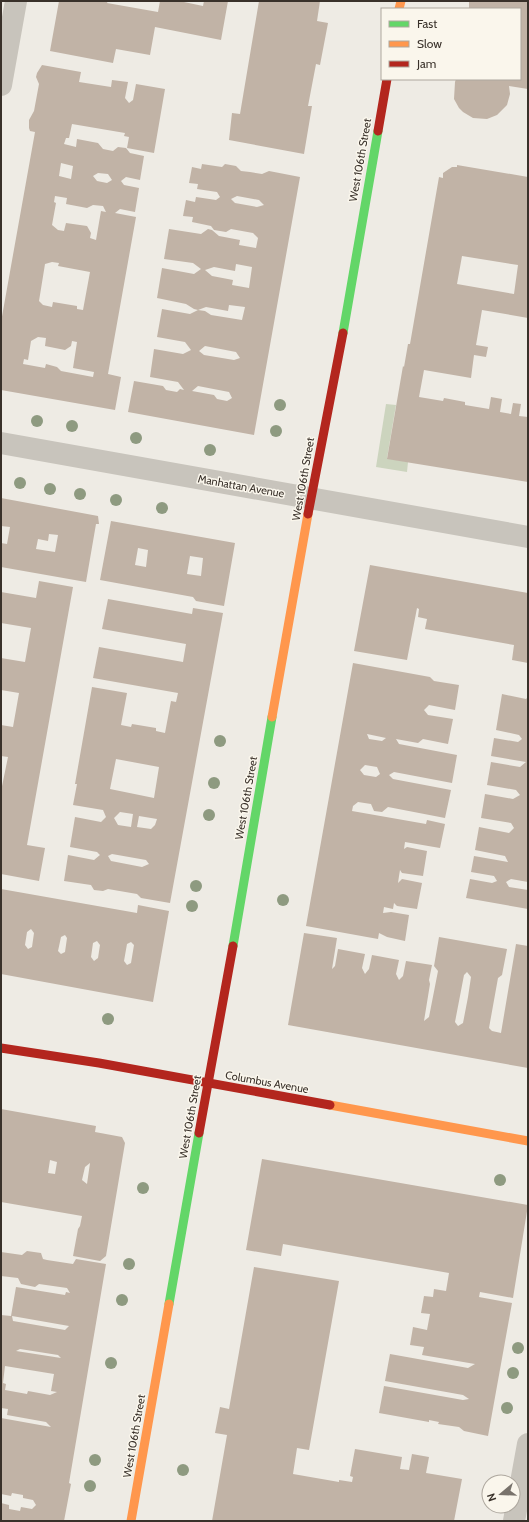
<svg xmlns="http://www.w3.org/2000/svg" width="529" height="1522" font-family="Cabin,sans-serif">
  <style>
    .green { fill: #ccd4be }
    .building { fill: #c1b3a6; fill-rule: evenodd }
    .lines { fill: none; stroke-linecap: round; stroke-linejoin: round }
    .street { stroke: #c8c4bc; stroke-width: 22 }
    .fast { stroke: #63d668; stroke-width: 9 }
    .slow { stroke: #ff974d; stroke-width: 9 }
    .jam { stroke: #b3261e; stroke-width: 9 }
    .tree { fill: #8e9a80 }
    .labels { text-anchor: middle; dominant-baseline: central; stroke-width: 3; stroke-linejoin: round; paint-order: stroke }
    .street-label { font-size: 11px; fill: #39312a; stroke: #faf6ec }
  </style>
  <rect width="100%" height="100%" fill="#eeebe4"/>
  <polygon class="green" points="386,404 396,405 387,458 408,462 407,472 376,467"/>
  <g class="building">
    <polygon points="59,1 108,1 107,3 158,12 160,1 184,1 184,2 203,6 204,1 228,1 221,40 155,27 150,55 116,49 113,63 50,51"/>
    <polygon points="259,1 320,1 317,21 328,23 320,65 316,64 308,106 312,106 304,154 229,140 232,113 240,114"/>
    <polygon points="469,1 528,1 528,89 509,86 510,94 507,105 497,115 487,119 473,118 463,112 459,108 454,99 455,82 456,79 520,79 520,9 469,9"/>
    <path d="M42 65 81 72 79 82 111 87 112 80 128 82 125 98 129 103 133 100 136 84 165 89 154 153 127 148 129 137 124 136 125 133 72 124 69 138H66L64 144 76 147 77 139 98 143 103 149 113 151 118 147 126 148 130 153 144 156 140 180 126 177 121 181 124 185 139 188 135 212 120 209 115 213 136 217 108 374 121 377 115 410 1 390V322L35 132 30 131 29 128V120L34 111 39 84 36 77 37 73ZM61 163 73 166 71 179 59 176ZM98 173 108 174 112 180 107 183 97 181 93 176ZM55 196 67 198 66 204 87 208 93 205 103 206 106 212 101 211 96 240 90 238 91 233 87 226 66 223 64 231 58 230 52 225 56 203 54 202ZM52 262 59 263 58 266 90 272 83 310 77 309V306L53 302 52 307 43 305 39 301 45 264ZM38 337 46 338 45 346 65 350 71 346 72 341 77 342 73 368 94 372 93 377 61 371 57 367 46 364 45 368 23 364 24 359 28 360 31 341Z"/>
    <path d="M202 164 222 167 225 164 236 166 241 171 250 172 262 174 269 171 300 177 254 435 128 412 134 381 163 386 166 390 177 392 180 389 184 390 178 382 150 377 154 349 183 354 191 350 185 342 157 337 162 309 190 314 198 310 194 309 186 304 157 298 162 268 194 274 201 269 193 263 164 259 169 229 201 234 208 229 212 230 219 236 240 240 239 245 256 248 258 238 253 233 231 229 226 232 214 230 211 226 192 222 193 217 183 216 186 200 195 202 196 197 216 200 220 197 217 192 197 189 198 184 189 183 192 167 201 169ZM237 196 259 200 264 205 257 207 235 203 231 199ZM236 264 252 267 249 288 232 285 233 280 212 276 205 270 214 267 235 271ZM229 305 245 307 242 320 211 315 205 311 198 310 206 307 228 311ZM205 346 236 352 240 358 234 360 204 355 199 351ZM198 386 229 392 232 398 227 401 217 399 214 395 192 391Z"/>
    <path d="M457 165 528 177V318L482 310 476 345 488 347 486 357 474 355 471 378 424 370 419 397 443 401 444 398 465 402V405L489 409 491 397 502 399 500 412 511 414 513 403 521 404 519 416 528 417V482L387 459 403 366 404 367 408 344H410L439 177 443 178V173L452 167H457ZM462 256 518 265 514 294 457 284Z"/>
    <path d="M1 498 98 516 99 524H96L86 582 1 567V543L7 544 10 527 1 526ZM49 534 58 535 55 552 36 549 38 539 48 541Z"/>
    <path d="M111 521 235 543 224 606 196 601 193 597 100 580ZM138 548 148 550 146 567 135 565ZM190 556 203 558 201 576 187 574Z"/>
    <polygon points="370,565 528,593 528,663 512,660 514,645 425,629 427,619 418,617 419,609 417,608 407,660 354,651"/>
    <polygon points="39,581 73,587 27,845 45,848 39,881 1,874 1,791 8,757 1,756 1,725 13,727 19,693 1,690 1,658 25,662 31,628 1,623 1,592 36,598"/>
    <path d="M108 599 192 614 193 608 223 613 170 903 141 898 137 894 108 889 103 891 94 890 91 885 64 881 68 855 94 860 100 855 97 852 70 847 75 817 101 822 106 817 103 810 73 805 77 784H75L92 687 127 693 121 725 131 727 132 724 156 728V731L165 733 171 701 176 702 178 693 93 678 99 647 183 662 186 644 102 629ZM116 759 159 767 154 798 110 789ZM120 812 133 814 131 827 118 825 114 818ZM139 816 157 819 155 825 151 829 137 827ZM112 854 146 860 149 864 142 867 111 861 108 856Z"/>
    <path d="M353 663 430 677 434 681 459 685 455 710 429 705 424 710 428 715 453 719 448 744 423 739 418 743 396 739 399 744 457 755 452 783 394 772 389 775 393 779 451 790 445 818 388 807 382 812 374 811 371 804 358 802 353 806 352 811 426 824 427 820 445 824 440 848 405 842 404 849 407 847 427 851 423 876 402 873 400 870 399 876 398 883 402 879 422 883 417 909 397 906 394 903 393 909 384 907 383 913 391 912 409 915 405 941 387 937 379 933 378 939 306 926ZM367 734 386 738 382 741 369 739ZM365 765 377 767 380 774 376 777 364 775 360 770Z"/>
    <polygon points="502,694 526,699 528,697 528,882 511,879 506,882 509,887 528,890 528,909 466,898 470,879 492,883 497,881 494,876 471,872 474,856 508,862 505,856 475,850 479,827 509,833 514,828 511,823 481,818 485,794 513,799 520,795 516,790 487,785 491,762 520,767 526,762 491,756 494,738 518,742 522,739 519,735 496,730"/>
    <path d="M1 889 137 913 138 905 169 911 153 1002 1 974ZM31 929 34 933 32 947 28 949 25 945 27 932ZM65 935 67 938 65 952 61 954 58 951 61 937ZM97 941 100 945 98 958 94 961 91 957 93 943ZM131 942 134 945 131 963 127 965 124 961 127 944Z"/>
    <path d="M304 933 337 938 332 969 335 966 338 949 365 954 362 968 365 974 369 969 372 955 399 960 396 974 399 980 403 976 406 961 432 965 429 980 430 984 424 1021 429 1017 438 971 434 966 439 937 507 949 502 975 498 978 489 1028 492 1031 501 1033 516 944 528 946V1068L288 1025ZM467 972 471 977 468 997 463 1023 458 1026 455 1022 464 975Z"/>
    <path d="M1 1109 96 1126 95 1132 122 1137 125 1143 106 1256 100 1261 73 1256 78 1229 80 1226 82 1216 1 1202ZM50 1160 57 1162 55 1174 48 1173ZM90 1163 87 1184 82 1180 85 1167Z"/>
    <polygon points="262,1159 528,1205 513,1298 480,1292 479,1297 512,1303 488,1436 464,1431 459,1427 438,1424 439,1422 429,1420 429,1422 379,1413 384,1386 463,1400 469,1399 463,1395 385,1381 390,1354 468,1368 475,1364 422,1355 424,1347 410,1345 413,1327 427,1330 430,1314 421,1313 424,1296 433,1297 434,1289 446,1291 449,1273 283,1244 281,1256 246,1250"/>
    <path d="M27 1251 41 1253 43 1259 47 1260 73 1264 76 1259 106 1264 69 1483 71 1484 64 1521H1V1503L9 1505V1509L20 1511 21 1507 32 1509 36 1505 33 1500 23 1498V1495L12 1493 11 1496 1 1494V1418L51 1427 46 1422 7 1415 8 1409 1 1408V1315L11 1316 16 1287 65 1295 66 1292 70 1293 67 1288 39 1284 35 1287 21 1284 18 1278 1 1276V1252L22 1255ZM12 1316 69 1326 65 1330 13 1321ZM20 1349 58 1355 61 1358 16 1351ZM5 1366 54 1374 51 1391 57 1392 50 1395 28 1391 27 1394 5 1390 6 1384 3 1383Z"/>
    <polygon points="254,1267 339,1281 309,1450 297,1448 293,1474 339,1482 339,1480 352,1482 353,1477 350,1476 355,1449 402,1457 400,1469 409,1470 412,1454 429,1457 426,1473 462,1479 454,1521 212,1521 227,1435 215,1433 220,1407 229,1409"/>
  </g>
  <g class="lines">
    <g class="street">
      <polyline points="1,85 16,1"/>
      <polyline points="1,443 528,537"/>
      <polyline points="514,1521 528,1444"/>
    </g>
    <g class="fast">
      <polyline points="343,333 378,131"/>
      <polyline points="233,946 272,717"/>
      <polyline points="169,1304 199,1133"/>
    </g>
    <g class="slow">
      <polyline points="399,9 401,1"/>
      <polyline points="272,717 308,514"/>
      <polyline points="330,1105 528,1141"/>
      <polyline points="131,1521 169,1304"/>
    </g>
    <g class="jam">
      <polyline points="378,131 387,79"/>
      <polyline points="308,514 343,333"/>
      <polyline points="1,1048 99,1063 330,1105"/>
      <polyline points="199,1133 233,946"/>
    </g>
  </g>
  <g class="tree">
    <circle cx="280" cy="405" r="6"/>
    <circle cx="37" cy="421" r="6"/>
    <circle cx="72" cy="426" r="6"/>
    <circle cx="276" cy="431" r="6"/>
    <circle cx="136" cy="438" r="6"/>
    <circle cx="210" cy="450" r="6"/>
    <circle cx="20" cy="483" r="6"/>
    <circle cx="50" cy="489" r="6"/>
    <circle cx="80" cy="494" r="6"/>
    <circle cx="116" cy="500" r="6"/>
    <circle cx="162" cy="508" r="6"/>
    <circle cx="220" cy="741" r="6"/>
    <circle cx="214" cy="783" r="6"/>
    <circle cx="209" cy="815" r="6"/>
    <circle cx="196" cy="886" r="6"/>
    <circle cx="283" cy="900" r="6"/>
    <circle cx="192" cy="906" r="6"/>
    <circle cx="108" cy="1019" r="6"/>
    <circle cx="500" cy="1180" r="6"/>
    <circle cx="143" cy="1188" r="6"/>
    <circle cx="129" cy="1264" r="6"/>
    <circle cx="122" cy="1300" r="6"/>
    <circle cx="518" cy="1348" r="6"/>
    <circle cx="111" cy="1363" r="6"/>
    <circle cx="513" cy="1373" r="6"/>
    <circle cx="507" cy="1408" r="6"/>
    <circle cx="95" cy="1460" r="6"/>
    <circle cx="183" cy="1470" r="6"/>
    <circle cx="90" cy="1486" r="6"/>
  </g>
  <g class="labels">
    <g class="street-label">
      <text transform="translate(360 160) rotate(-80)">West 106th Street</text>
      <text transform="translate(303 479) rotate(-80)">West 106th Street</text>
      <text transform="translate(241 486) rotate(10)">Manhattan Avenue</text>
      <text transform="translate(246 798) rotate(-80)">West 106th Street</text>
      <text transform="translate(267 1082) rotate(10)">Columbus Avenue</text>
      <text transform="translate(190 1117) rotate(-80)">West 106th Street</text>
      <text transform="translate(134 1436) rotate(-80)">West 106th Street</text>
    </g>
  </g>
  <rect width="529" height="1522" fill="none" stroke="#39312a" stroke-width="4"/>
  <rect x="381" y="8" width="140" height="72" fill="#faf6ec" stroke="#ada79e"/>
  <rect x="389" y="21" width="20" height="6" fill="#63d668" stroke="#ada79e"/>
  <text x="417" y="28" font-size="12" fill="#39312a">Fast</text>
  <rect x="389" y="41" width="20" height="6" fill="#ff974d" stroke="#ada79e"/>
  <text x="417" y="48" font-size="12" fill="#39312a">Slow</text>
  <rect x="389" y="61" width="20" height="6" fill="#b3261e" stroke="#ada79e"/>
  <text x="417" y="68" font-size="12" fill="#39312a">Jam</text>
  <g transform="translate(501 1494) rotate(251)"><circle r="19" fill="#faf6ec" stroke="#ada79e"/>
  <path d="M0-3L7 15L0 10L-7 15Z" fill="#78726b"/>
  <text y="-6" font-size="11" font-weight="bold" text-anchor="middle" fill="#39312a">N</text>
  </g>
</svg>
